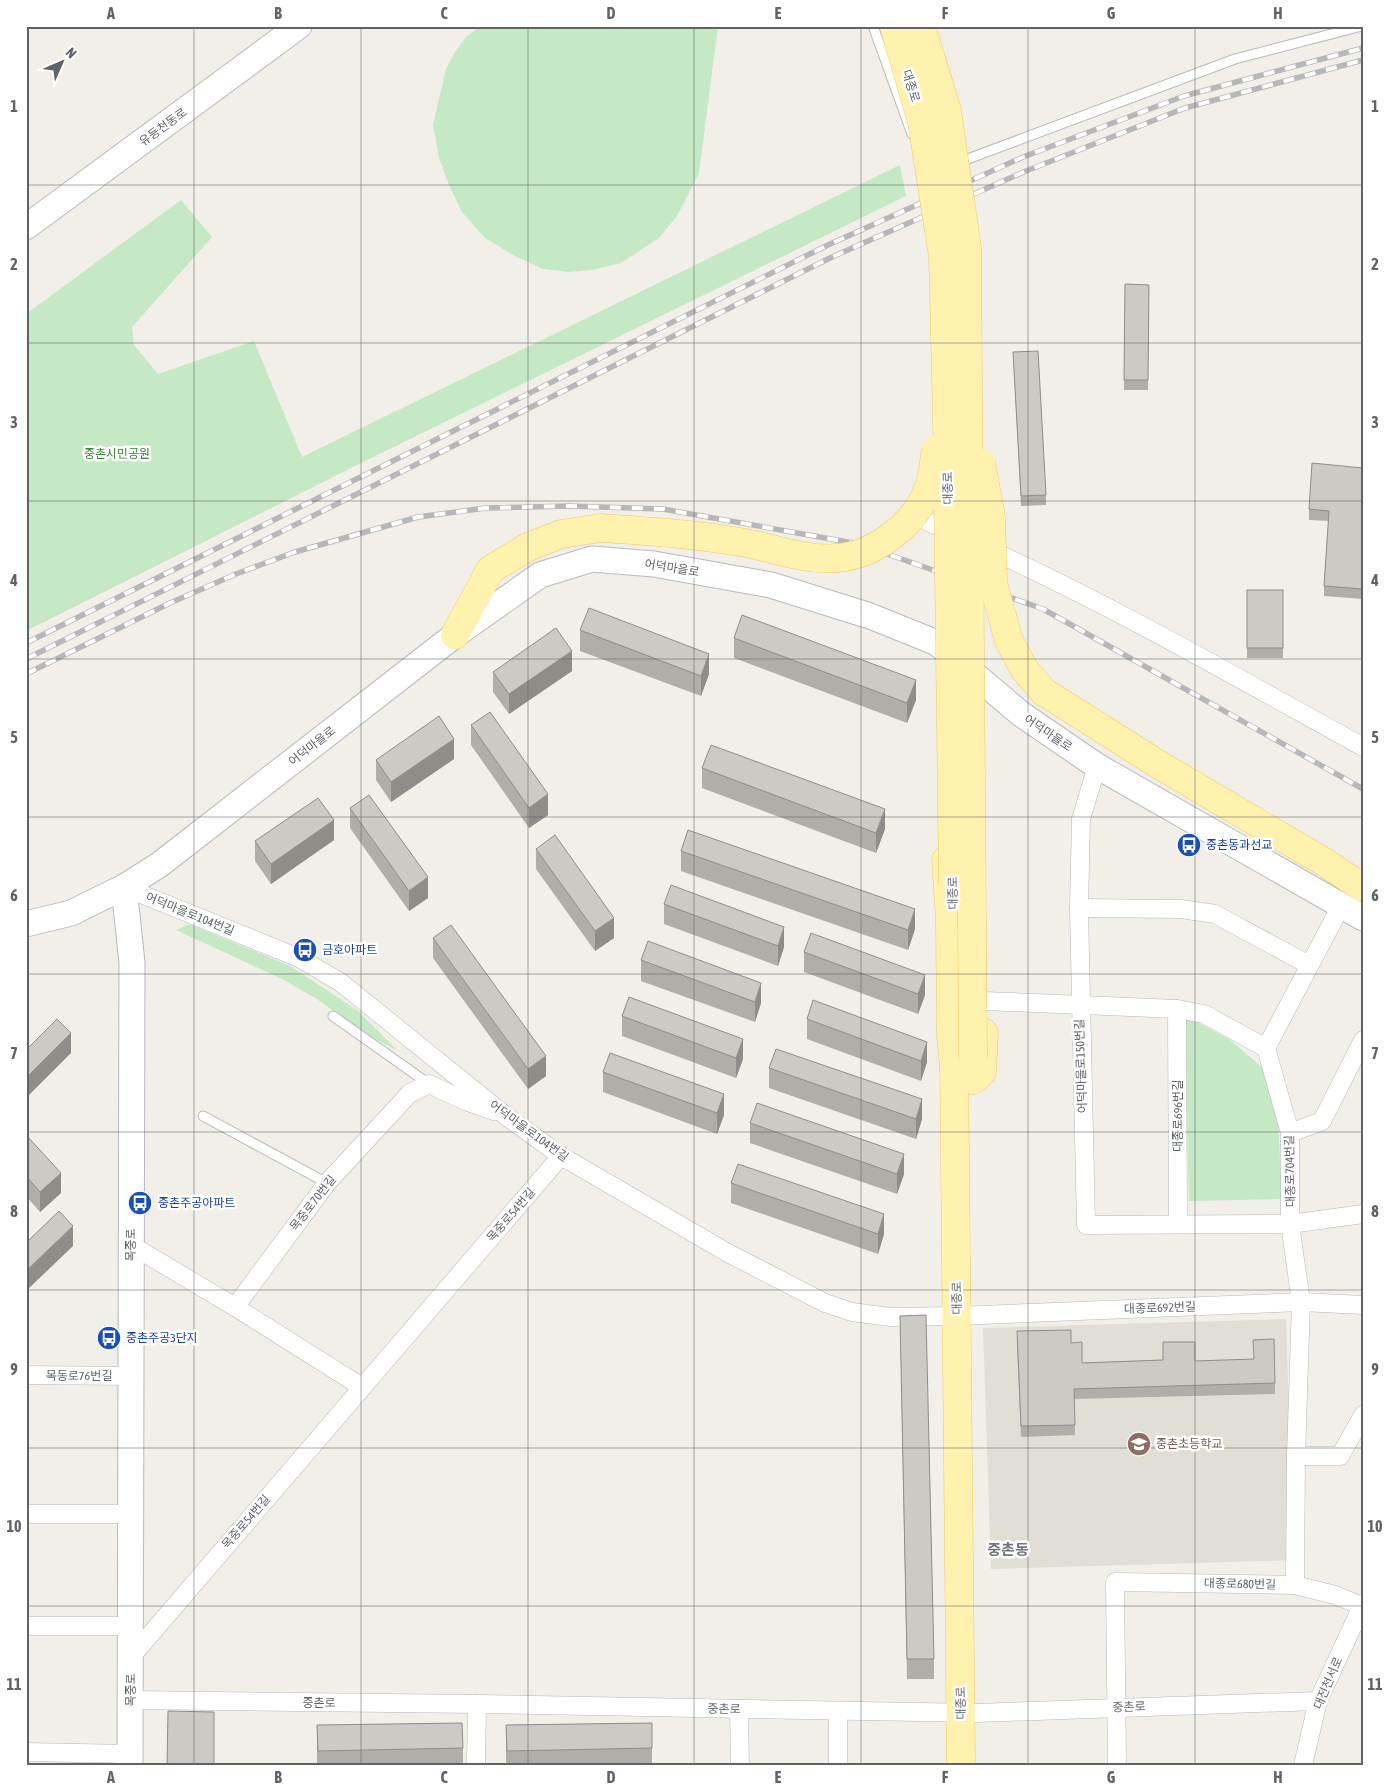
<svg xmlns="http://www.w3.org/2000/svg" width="1389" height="1791" font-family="'Asap Condensed','Noto Sans KR',sans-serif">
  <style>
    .education { fill: #e1ded6 }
    .green { fill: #c5e8c5 }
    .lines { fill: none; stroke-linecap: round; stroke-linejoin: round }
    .lane-casing { stroke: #b5b8bc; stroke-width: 11 }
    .street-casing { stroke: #b5b8bc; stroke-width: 19 }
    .secondary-casing { stroke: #b6babf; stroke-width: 27 }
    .primary-casing { stroke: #f2c960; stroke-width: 29 }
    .lane { stroke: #fff; stroke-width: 9 }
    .street { stroke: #fff; stroke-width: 18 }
    .secondary { stroke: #fff; stroke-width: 25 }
    .primary { stroke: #fff2af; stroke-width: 28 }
    .rail-casing { stroke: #b6b7b8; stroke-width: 5.5 }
    .rail { stroke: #fff; stroke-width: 4; stroke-dasharray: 11; stroke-linecap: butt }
    .primary-bridge-casing { stroke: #f2c960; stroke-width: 29; stroke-linecap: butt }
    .primary-bridge { stroke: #fff2af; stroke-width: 28 }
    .wall { fill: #afaea9 }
    .shaded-wall { fill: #8f8d8a }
    .building { fill: #cccac5; stroke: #8f8d8a }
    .grid { fill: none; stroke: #5f6368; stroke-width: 1; stroke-opacity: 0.55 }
    .labels { text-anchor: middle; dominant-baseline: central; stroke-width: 5; stroke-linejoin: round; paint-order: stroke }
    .street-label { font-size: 12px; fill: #5f6368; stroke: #fff }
    .park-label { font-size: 12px; fill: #348238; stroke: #fff }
    .transit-label { font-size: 12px; fill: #164399; stroke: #fff; text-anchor: start }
    .education-label { font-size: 12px; fill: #785e54; stroke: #fff; text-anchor: start }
    .quarter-label { font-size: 15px; font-weight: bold; fill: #70757a; stroke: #fff }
    .neatline { fill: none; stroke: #5f6368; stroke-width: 2 }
    .grid-label { font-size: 16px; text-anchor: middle; font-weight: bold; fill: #5f6368 }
  </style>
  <rect width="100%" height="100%" fill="#f1efe8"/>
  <polygon class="education" points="1286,1319 1294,1560 991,1569 983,1328"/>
  <g class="green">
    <polygon points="481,26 718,26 699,173 677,216 659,238 621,263 592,270 568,272 543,269 515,256 485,238 462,212 449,185 439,158 433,125 446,69 455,52 466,37"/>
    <polygon points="900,165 906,196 361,463 26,631 26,314 181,200 212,237 132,327 134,345 158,374 254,341 302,457"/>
    <polygon points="189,924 290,966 357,1010 397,1050 367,1035 317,999 282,979 176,930"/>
    <polygon points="1184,1015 1229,1039 1266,1071 1278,1120 1282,1199 1189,1201"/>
  </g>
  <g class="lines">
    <g class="lane-casing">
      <g id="lane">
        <polyline points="873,26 912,134"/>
        <polyline points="957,163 1235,59 1362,26"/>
        <polyline points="333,1016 429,1084"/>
        <polyline points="203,1116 327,1183"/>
      </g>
    </g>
    <g class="street-casing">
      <g id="street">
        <polyline points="924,520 955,534"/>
        <path d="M986 548C1115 607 1238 678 1363 747"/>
        <polyline points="1097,766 1081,819 1079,908 1086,1225 1290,1224 1363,1214"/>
        <polyline points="124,887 299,958 340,982 506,1116 561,1156 728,1253 825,1303 852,1312 890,1317 957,1316 1301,1302 1363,1305"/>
        <polyline points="1079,908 1181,909 1215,914 1309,965"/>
        <polyline points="985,1001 1177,1009 1204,1014 1266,1048 1290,1133 1290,1224 1301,1302 1296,1456 1295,1585"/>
        <polyline points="1177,1009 1178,1224"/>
        <polyline points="1266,1048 1341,906"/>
        <polyline points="1290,1133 1322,1121 1363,1040"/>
        <polyline points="131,1245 235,1307 327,1183 410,1093 429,1084 465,1101 494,1111"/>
        <polyline points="235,1307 362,1387"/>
        <polyline points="26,1375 131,1376"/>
        <polyline points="1296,1456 1340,1456 1363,1415"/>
        <polyline points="26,1514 131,1514"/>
        <polyline points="26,1626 131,1626"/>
        <polyline points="131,1657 561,1156"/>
        <polyline points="131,1700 477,1704 977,1713 1318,1701"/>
        <polyline points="739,1709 740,1765"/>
        <polyline points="838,1711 838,1765"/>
        <polyline points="26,1752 130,1754"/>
        <polyline points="476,1765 477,1704"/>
        <polyline points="1117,1765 1115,1582 1295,1585 1335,1595 1362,1606"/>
        <polyline points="1303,1765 1318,1701 1363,1604"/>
      </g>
    </g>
    <g class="secondary-casing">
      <g id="secondary">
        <polyline points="26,227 299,26"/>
        <polyline points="124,887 132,963 130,1765"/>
        <polyline points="26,924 71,913 124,887 159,865 455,635 540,575 592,559 654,564 771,585 870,616 937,643 1021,714 1097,766 1363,918"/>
      </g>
    </g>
    <g class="primary-casing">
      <g id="primary">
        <polyline points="455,635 490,570 528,547 561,534 601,528"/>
        <polyline points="946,860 950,920 951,1036 955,1076"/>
        <polyline points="1326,863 1363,888"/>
        <polyline points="954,1058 961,1765"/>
        <polyline points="973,1080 982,1072 984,1033"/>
      </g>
    </g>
    <use href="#lane" class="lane"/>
    <use href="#street" class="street"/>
    <use href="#secondary" class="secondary"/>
    <use href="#primary" class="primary"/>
    <g class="rail-casing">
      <g id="rail">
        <polyline points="26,643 828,245 1023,157 1184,96 1363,48"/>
        <polyline points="26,659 832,257 1026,171 1185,108 1363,60"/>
        <polyline points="26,674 170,603 236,574 295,552 418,517 486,508 569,506 663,509 859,544 1043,609 1363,789"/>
      </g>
    </g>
    <use href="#rail" class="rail"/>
    <g class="primary-bridge-casing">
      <g id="primary-bridge">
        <polyline points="894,26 922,122 943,256 947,416 953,884"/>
        <polyline points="921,26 947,111 967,248 973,1059"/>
        <polyline points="981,463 991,517 993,583 1009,641 1024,669 1044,692 1161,766 1326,863"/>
        <path d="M601 528C647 531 694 534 740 542 761 545 782 553 803 556 813 558 826 559 837 558 877 555 918 522 930 484 933 473 934 461 936 450"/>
      </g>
    </g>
    <use href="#primary-bridge" class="primary-bridge"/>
  </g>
  <g class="wall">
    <polygon points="1125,284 1149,285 1148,390 1124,390"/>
    <polygon points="1013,352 1046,495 1046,505 1021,506"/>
    <polygon points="1363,468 1363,599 1324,596 1324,586 1329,521 1309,520 1309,509"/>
    <rect x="1247" y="590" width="36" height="68"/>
    <polygon points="580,630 709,674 701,696 580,651"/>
    <polygon points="734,638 916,700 907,723 734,658"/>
    <polygon points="572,671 509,714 493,692 493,672"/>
    <polygon points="471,725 548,815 529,828 471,745"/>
    <polygon points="454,759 391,802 376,780 376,760"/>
    <polygon points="702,768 885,829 876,853 702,788"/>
    <polygon points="350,808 428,898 409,911 350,828"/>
    <polygon points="334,840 271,884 255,861 255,841"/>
    <polygon points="536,849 614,938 595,951 536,869"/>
    <polygon points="681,851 915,929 908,950 681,871"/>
    <polygon points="664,904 784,947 778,966 664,924"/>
    <polygon points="433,938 546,1076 528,1089 433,958"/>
    <polygon points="804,952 925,995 918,1014 804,972"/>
    <polygon points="641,960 761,1003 755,1022 641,981"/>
    <polygon points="622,1016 743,1059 736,1078 622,1036"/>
    <polygon points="807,1019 927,1062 921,1081 807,1039"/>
    <polygon points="769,1068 922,1119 916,1139 769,1088"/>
    <polygon points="603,1072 724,1115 717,1134 603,1092"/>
    <polygon points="750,1123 904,1174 897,1194 750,1143"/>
    <polygon points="26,1135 61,1193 40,1212 26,1196"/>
    <polygon points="731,1183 884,1234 878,1254 731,1203"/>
    <polygon points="900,1316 934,1659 934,1679 907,1679"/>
    <polygon points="1274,1339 1275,1394 1074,1399 1075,1435 1021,1437 1017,1342 1071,1343 1082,1363 1163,1360 1195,1361 1253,1359"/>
    <polygon points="652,1723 652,1765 506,1765 506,1725"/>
    <polygon points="317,1725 463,1748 463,1765 317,1765"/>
  </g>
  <g class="shaded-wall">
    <polygon points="572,651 572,671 509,714 509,694"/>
    <polygon points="709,654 709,674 701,696 701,676"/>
    <polygon points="916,680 916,700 907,723 907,703"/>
    <polygon points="454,739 454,759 391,802 391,782"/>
    <polygon points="548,794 548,815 529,828 529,808"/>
    <polygon points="885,809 885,829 876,853 876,833"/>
    <polygon points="334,820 334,840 271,884 271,864"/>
    <polygon points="428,877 428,898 409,911 409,891"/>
    <polygon points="915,909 915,929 908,950 908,930"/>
    <polygon points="614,918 614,938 595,951 595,931"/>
    <polygon points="784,927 784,947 778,966 778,946"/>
    <polygon points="925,975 925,995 918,1014 918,994"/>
    <polygon points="761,983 761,1003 755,1022 755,1002"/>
    <polygon points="71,1033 71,1053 26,1098 26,1078"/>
    <polygon points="743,1039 743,1059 736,1078 736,1058"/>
    <polygon points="927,1042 927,1062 921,1081 921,1061"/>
    <polygon points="546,1056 546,1076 528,1089 528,1069"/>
    <polygon points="724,1094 724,1115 717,1134 717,1113"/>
    <polygon points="922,1099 922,1119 916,1139 916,1119"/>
    <polygon points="904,1154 904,1174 897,1194 897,1174"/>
    <polygon points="61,1173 61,1193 40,1212 40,1192"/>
    <polygon points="884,1214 884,1234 878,1254 878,1234"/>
    <polygon points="73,1226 73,1246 26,1291 26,1271"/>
  </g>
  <g class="building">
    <polygon points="1125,284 1149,285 1148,380 1124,380"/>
    <polygon points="1038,351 1046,495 1021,496 1013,352"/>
    <polygon points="1312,463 1363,468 1363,589 1324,586 1329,511 1309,509"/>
    <rect x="1247" y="590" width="36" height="58"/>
    <polygon points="589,608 709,654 701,676 580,630"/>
    <polygon points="742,615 916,680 907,703 734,638"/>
    <polygon points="556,628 572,651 509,694 493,672"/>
    <polygon points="490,712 548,794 529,808 471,725"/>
    <polygon points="439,716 454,739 391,782 376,760"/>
    <polygon points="711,745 885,809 876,833 702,768"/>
    <polygon points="369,795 428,877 409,891 350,808"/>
    <polygon points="318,798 334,820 271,864 255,841"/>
    <polygon points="688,830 915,909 908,930 681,851"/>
    <polygon points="555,835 614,918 595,931 536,849"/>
    <polygon points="671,885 784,927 778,946 664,904"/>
    <polygon points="451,925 546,1056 528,1069 433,938"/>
    <polygon points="811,933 925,975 918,994 804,952"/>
    <polygon points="648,941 761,983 755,1002 641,960"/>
    <polygon points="629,997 743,1039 736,1058 622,1016"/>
    <polygon points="813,1000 927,1042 921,1061 807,1019"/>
    <polygon points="57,1019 71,1033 26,1078 26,1050"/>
    <polygon points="776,1049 922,1099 916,1119 769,1068"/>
    <polygon points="610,1053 724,1094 717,1113 603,1072"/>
    <polygon points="757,1103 904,1154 897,1174 750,1123"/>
    <polygon points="26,1135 61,1173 40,1192 26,1176"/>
    <polygon points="738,1164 884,1214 878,1234 731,1183"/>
    <polygon points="59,1211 73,1226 26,1271 26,1243"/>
    <polygon points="926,1315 934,1659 907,1659 900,1316"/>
    <polygon points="1071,1330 1071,1343 1082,1342 1082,1363 1163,1360 1163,1342 1195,1342 1195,1361 1254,1359 1253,1340 1274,1339 1275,1383 1074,1389 1075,1425 1021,1426 1017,1331"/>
    <polygon points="168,1711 214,1712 214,1765 167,1765"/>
    <polygon points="462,1723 463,1748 318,1751 317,1725"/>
    <polygon points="652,1723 652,1748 507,1751 506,1725"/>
  </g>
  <path class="grid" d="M194 26V1765M361 26V1765M528 26V1765M694 26V1765M861 26V1765M1028 26V1765M1195 26V1765M26 185H1363M26 343H1363M26 501H1363M26 659H1363M26 817H1363M26 974H1363M26 1132H1363M26 1290H1363M26 1448H1363M26 1606H1363"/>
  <defs>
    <g id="bus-disc" transform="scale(1.25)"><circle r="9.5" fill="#1a4fb4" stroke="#fff"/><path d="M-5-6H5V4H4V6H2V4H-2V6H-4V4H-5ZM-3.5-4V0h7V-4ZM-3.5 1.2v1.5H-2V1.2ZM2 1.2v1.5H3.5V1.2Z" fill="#fff"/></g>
    <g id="school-disc" transform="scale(1.25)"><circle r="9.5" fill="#8d6e63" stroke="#fff"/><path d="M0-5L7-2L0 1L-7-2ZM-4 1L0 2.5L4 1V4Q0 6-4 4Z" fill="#fff"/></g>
  </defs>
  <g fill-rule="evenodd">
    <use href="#bus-disc" x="1189" y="845"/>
    <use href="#bus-disc" x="305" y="950"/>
    <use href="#bus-disc" x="140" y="1203"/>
    <use href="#bus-disc" x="109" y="1338"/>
    <use href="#school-disc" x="1139" y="1444"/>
  </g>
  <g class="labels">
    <g class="street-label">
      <text transform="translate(911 86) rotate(73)">대종로</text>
      <text transform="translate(163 127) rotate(-36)">유등천동로</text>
      <text transform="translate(948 488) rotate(-91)">대종로</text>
      <text transform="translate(672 568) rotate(9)">어덕마을로</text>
      <text transform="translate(1048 733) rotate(34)">어덕마을로</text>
      <text transform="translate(312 746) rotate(-38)">어덕마을로</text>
      <text transform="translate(953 893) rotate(-91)">대종로</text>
      <text transform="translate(190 914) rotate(22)">어덕마을로104번길</text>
      <text transform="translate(1081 1066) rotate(-92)">어덕마을로150번길</text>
      <text transform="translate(1178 1116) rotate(-90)">대종로696번길</text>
      <text transform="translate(529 1131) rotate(36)">어덕마을로104번길</text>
      <text transform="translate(1290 1171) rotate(-91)">대종로704번길</text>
      <text transform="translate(313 1203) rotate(-52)">목중로70번길</text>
      <text transform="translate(511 1215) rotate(-49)">목중로54번길</text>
      <text transform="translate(131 1245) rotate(-90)">목중로</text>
      <text transform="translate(957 1298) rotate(-91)">대종로</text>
      <text transform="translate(1160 1308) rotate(-2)">대종로692번길</text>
      <text x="79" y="1376">목동로76번길</text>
      <text transform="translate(246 1522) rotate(-49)">목중로54번길</text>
      <text transform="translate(1240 1584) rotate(1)">대종로680번길</text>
      <text transform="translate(1328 1683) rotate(-67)">대전천서로</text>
      <text transform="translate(131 1690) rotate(-90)">목중로</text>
      <text x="319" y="1703">중촌로</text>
      <text transform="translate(961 1703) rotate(-91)">대종로</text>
      <text transform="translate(1129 1707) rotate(-2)">중촌로</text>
      <text transform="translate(724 1709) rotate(1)">중촌로</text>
    </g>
    <g class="park-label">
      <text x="117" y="454">중촌시민공원</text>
    </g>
    <g class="transit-label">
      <text x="1206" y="845">중촌동과선교</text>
      <text x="322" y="950">금호아파트</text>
      <text x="158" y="1203">중촌주공아파트</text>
      <text x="126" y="1338">중촌주공3단지</text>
    </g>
    <g class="education-label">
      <text x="1156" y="1444">중촌초등학교</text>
    </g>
    <g class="quarter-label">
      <text x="1008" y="1549">중촌동</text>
    </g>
  </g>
  <rect width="1389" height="1791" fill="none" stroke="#ffffff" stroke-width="55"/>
  <g transform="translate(62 62) rotate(45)" stroke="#ffffff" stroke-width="4" paint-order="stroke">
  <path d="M0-4L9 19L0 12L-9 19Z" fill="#5f6368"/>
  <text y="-8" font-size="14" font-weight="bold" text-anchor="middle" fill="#5f6368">N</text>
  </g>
  <rect x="28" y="28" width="1334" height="1736" class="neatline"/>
  <g class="grid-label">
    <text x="111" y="19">A</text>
    <text x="278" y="19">B</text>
    <text x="444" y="19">C</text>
    <text x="611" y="19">D</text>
    <text x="778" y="19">E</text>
    <text x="945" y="19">F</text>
    <text x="1111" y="19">G</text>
    <text x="1278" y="19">H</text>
    <text x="14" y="112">1</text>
    <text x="1375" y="112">1</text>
    <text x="14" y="270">2</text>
    <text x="1375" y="270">2</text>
    <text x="14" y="428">3</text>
    <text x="1375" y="428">3</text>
    <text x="14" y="586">4</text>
    <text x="1375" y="586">4</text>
    <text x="14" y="743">5</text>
    <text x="1375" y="743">5</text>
    <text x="14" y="901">6</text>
    <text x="1375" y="901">6</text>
    <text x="14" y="1059">7</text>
    <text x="1375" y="1059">7</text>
    <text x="14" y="1217">8</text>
    <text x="1375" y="1217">8</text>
    <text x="14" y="1375">9</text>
    <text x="1375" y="1375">9</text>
    <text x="14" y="1532">10</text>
    <text x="1375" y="1532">10</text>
    <text x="14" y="1690">11</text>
    <text x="1375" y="1690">11</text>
    <text x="111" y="1783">A</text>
    <text x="278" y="1783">B</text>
    <text x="444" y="1783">C</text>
    <text x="611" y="1783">D</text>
    <text x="778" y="1783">E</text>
    <text x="945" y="1783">F</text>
    <text x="1111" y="1783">G</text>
    <text x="1278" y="1783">H</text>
  </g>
</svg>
